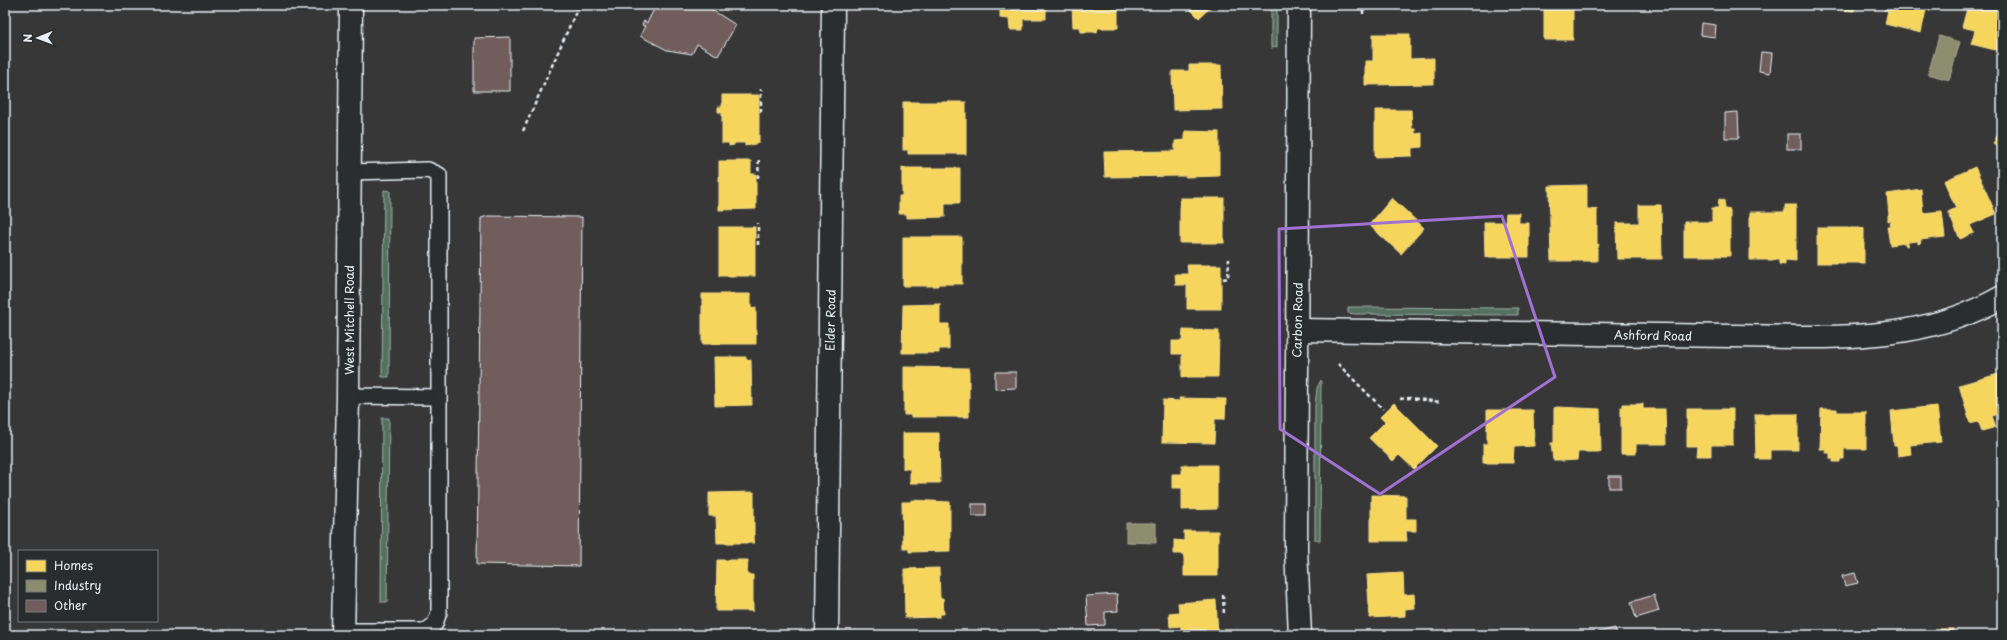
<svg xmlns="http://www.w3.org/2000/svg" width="2007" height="640" font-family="'Playpen Sans',sans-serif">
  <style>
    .green { fill: #54705f; stroke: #9eb0ac }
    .homes { fill: #f6d55c; stroke: #f2dd8b }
    .industry { fill: #8c8c6e; stroke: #a8aa97 }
    .building { fill: #705d5b; stroke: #e8f1f8 }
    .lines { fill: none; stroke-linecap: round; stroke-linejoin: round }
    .service-casing { stroke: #e8f1f8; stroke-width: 18 }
    .minor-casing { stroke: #e8f1f8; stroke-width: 25 }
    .secondary-casing { stroke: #e8f1f8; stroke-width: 25 }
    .path { stroke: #e8f1f8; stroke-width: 2.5; stroke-dasharray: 4 3; stroke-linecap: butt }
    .service { stroke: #2a2d2e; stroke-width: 15 }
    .minor { stroke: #2a2d2e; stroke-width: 22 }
    .secondary { stroke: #2a2d2e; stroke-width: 22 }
    .marked { fill: none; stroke: #a171d3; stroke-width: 3; stroke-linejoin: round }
    .labels { text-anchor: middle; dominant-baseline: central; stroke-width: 4; stroke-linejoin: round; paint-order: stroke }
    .street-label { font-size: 12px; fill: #e8f1f8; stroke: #2a2d2e }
  </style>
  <rect width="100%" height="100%" fill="#383737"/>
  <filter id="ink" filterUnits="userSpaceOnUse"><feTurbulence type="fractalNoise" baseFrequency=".025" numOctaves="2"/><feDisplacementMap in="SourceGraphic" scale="8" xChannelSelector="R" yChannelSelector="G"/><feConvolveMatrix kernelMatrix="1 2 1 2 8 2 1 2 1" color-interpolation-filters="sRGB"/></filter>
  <g filter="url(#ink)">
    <g class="green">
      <polygon points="1271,5 1277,5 1277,47 1271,48"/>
      <polygon points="384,190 390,191 389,377 382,377"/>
      <polygon points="1348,307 1518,308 1518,315 1355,314 1348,313"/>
      <polygon points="1321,380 1320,541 1315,540 1315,406 1317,388"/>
      <polygon points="382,418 389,418 387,602 381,602"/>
    </g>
    <g class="homes">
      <polygon points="1000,5 1046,5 1046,19 1023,19 1023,30 1010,30 1009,19 1000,18"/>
      <polygon points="1072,5 1115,5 1115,9 1118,9 1118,28 1098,28 1097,32 1081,32 1080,27 1073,27"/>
      <polygon points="1186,5 1213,5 1199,18"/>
      <polygon points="1565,5 1606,5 1606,8 1573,8 1573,40 1544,40 1544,6"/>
      <polygon points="1825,5 1855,5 1854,11 1825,8"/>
      <polygon points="1886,5 1927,5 1921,33 1885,24 1888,10 1884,10"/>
      <polygon points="1968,5 2002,5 2002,41 1999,51 1971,44 1975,30 1962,27"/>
      <polygon points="1373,34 1410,34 1410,59 1434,58 1434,84 1365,85 1365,61 1373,61"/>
      <polygon points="1189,65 1221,65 1222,109 1173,110 1172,71 1189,71"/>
      <polygon points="722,95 759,95 759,143 745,146 745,143 734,143 734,145 729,146 729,143 722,143 722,112 718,112 718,107 722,107"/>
      <polygon points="903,102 966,102 966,154 908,154 908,150 903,150"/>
      <polygon points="1375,110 1411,110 1412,129 1415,129 1415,134 1422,133 1422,147 1412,148 1412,156 1375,157"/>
      <polygon points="2002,126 2002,149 1993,144"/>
      <polygon points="1185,131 1219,132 1219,176 1186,177 1186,176 1105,177 1104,152 1175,151 1175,141 1185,140"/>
      <polygon points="719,161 751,161 751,174 756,174 756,209 719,210"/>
      <polygon points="1975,167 1996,214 1970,225 1974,233 1960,239 1948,212 1956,208 1944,181"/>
      <polygon points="902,168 960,168 960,203 945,203 945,217 907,218 907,214 899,214 899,196 902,196"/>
      <polygon points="1587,185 1587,209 1597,209 1597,245 1599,244 1598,248 1597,248 1597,261 1551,261 1549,186"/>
      <polygon points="1921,189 1923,213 1942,211 1945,237 1920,240 1921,243 1918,244 1918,241 1908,242 1908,245 1906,246 1905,243 1890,245 1887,226 1890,226 1889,223 1891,223 1891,220 1888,221 1888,215 1889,215 1887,194"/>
      <rect x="1180" y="198" width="44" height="45"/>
      <polygon points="1392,198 1424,228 1401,254 1369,225"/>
      <polygon points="1719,199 1724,200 1725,209 1730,210 1730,256 1684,256 1684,222 1712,222 1712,208 1718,208"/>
      <polygon points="1639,205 1661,205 1662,259 1617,259 1616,223 1639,223"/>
      <polygon points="1785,205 1796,205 1796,261 1785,260 1785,265 1779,264 1779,260 1750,260 1750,212 1785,212"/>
      <polygon points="1506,213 1519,213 1519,223 1529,223 1529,257 1485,257 1484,222 1505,222"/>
      <rect x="719" y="227" width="36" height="49"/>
      <rect x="1817" y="228" width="47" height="35"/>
      <polygon points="903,237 962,237 962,284 938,284 938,286 903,286"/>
      <polygon points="1187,265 1221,265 1221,309 1187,309 1187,285 1176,285 1175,274 1188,274"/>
      <polygon points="702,294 751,294 751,308 756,307 756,344 702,344"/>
      <polygon points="940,304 940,324 949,324 949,349 939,349 939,353 902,353 903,305"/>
      <polygon points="1183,330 1219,331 1218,377 1182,377 1182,354 1172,354 1172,341 1182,341"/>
      <polygon points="714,357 746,357 746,360 751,360 752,405 715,406"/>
      <polygon points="904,367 969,368 969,417 911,417 911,415 904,415"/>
      <polygon points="2002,373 2002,413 1992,416 1996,427 1982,431 1978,421 1970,423 1959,385"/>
      <polygon points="1179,398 1226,399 1225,419 1215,419 1214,443 1162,442 1163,400 1180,401"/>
      <polygon points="1394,403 1437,446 1414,469 1399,455 1393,461 1369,438 1385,422 1380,417"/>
      <polygon points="1623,404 1643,404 1643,409 1665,409 1666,444 1636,444 1636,454 1621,454 1621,407 1623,407"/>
      <polygon points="1937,406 1941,442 1910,445 1911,454 1898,456 1897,446 1894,446 1891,411"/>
      <polygon points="1557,407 1600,409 1601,452 1578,452 1577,460 1562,461 1562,460 1553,460 1551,443 1554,443 1554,408"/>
      <polygon points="1687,409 1733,409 1733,445 1711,445 1711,456 1696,456 1697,446 1687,446"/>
      <polygon points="1821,409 1837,409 1837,412 1866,412 1866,449 1844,449 1844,459 1840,459 1840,462 1833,462 1833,459 1830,459 1830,453 1826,453 1826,449 1820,449"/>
      <polygon points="1487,410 1533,410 1534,446 1514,447 1513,463 1483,463 1483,444 1487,444"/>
      <polygon points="1755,414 1798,414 1798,450 1770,450 1770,459 1756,459"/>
      <polygon points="903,433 939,433 940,483 910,483 910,469 903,469"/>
      <polygon points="1182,465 1217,465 1217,509 1182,510 1182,488 1172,488 1172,474 1182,474"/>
      <polygon points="754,492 754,543 717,543 716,516 709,516 709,493"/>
      <polygon points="1371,495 1406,496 1406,519 1416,519 1416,531 1406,531 1407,541 1371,541"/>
      <polygon points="911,500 950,502 950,551 909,552 909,549 903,549 902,502 911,502"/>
      <polygon points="1184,531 1218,531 1218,576 1184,576 1184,554 1174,554 1174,540 1184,541"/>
      <polygon points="717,560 748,560 747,575 753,575 753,611 716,611"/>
      <polygon points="939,568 940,598 943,598 944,614 940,614 940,617 905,618 904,569"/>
      <polygon points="1403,573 1404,595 1414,594 1415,608 1405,609 1405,616 1370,618 1367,575"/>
      <polygon points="1216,600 1218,635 1181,635 1181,626 1170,627 1169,613 1179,612 1178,603"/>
      <polygon points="1939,629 1953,629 1953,634 1955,635 1939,635"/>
      <polygon points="1887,632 1887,635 1872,635 1872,634"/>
    </g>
    <g class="industry">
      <polygon points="1939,36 1960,42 1949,80 1928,74"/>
      <polygon points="1126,523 1156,523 1156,543 1126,542"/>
    </g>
    <g class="building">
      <polygon points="656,5 715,5 712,10 736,25 718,56 697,44 692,54 667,50 640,36 645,26 642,25 644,21 647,23"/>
      <polygon points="1701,23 1716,25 1715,37 1700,35"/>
      <polygon points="510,37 510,91 474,91 474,38"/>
      <polygon points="1761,52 1772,53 1770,73 1759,71"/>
      <polygon points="2001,63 2002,63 2002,75 1999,74"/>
      <polygon points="1738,112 1739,138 1725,138 1725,113"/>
      <rect x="1787" y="134" width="14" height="15"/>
      <polygon points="488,216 582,217 579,566 477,564 481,218"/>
      <polygon points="995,372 1016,372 1016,388 995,389"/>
      <rect x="1609" y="476" width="12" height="12"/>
      <rect x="972" y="504" width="14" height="12"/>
      <polygon points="1855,573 1858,583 1845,586 1842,576"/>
      <polygon points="1117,594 1118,611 1105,612 1105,625 1088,626 1086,596"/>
      <polygon points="1654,595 1659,611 1636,618 1631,602"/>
      <polygon points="1615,628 1617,635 1587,635"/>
    </g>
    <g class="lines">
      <g class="service-casing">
        <g id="service">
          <polyline points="348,396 439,397"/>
          <polyline points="343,631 426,631 435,624 439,612 439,175 428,170 350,172"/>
        </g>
      </g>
      <g class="minor-casing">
        <g id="minor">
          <polyline points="1299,5 1296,549 1300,635"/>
          <path d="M1297 330 1800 337C1870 338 1941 332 2002 297"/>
          <polyline points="827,635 833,5"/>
        </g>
      </g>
      <g class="secondary-casing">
        <polyline id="secondary" points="343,635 348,396 351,5"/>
      </g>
      <g class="path">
        <polyline points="1363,14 1363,5"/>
        <polyline points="761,112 761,89"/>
        <polyline points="523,131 579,5"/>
        <polyline points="758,178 759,157"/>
        <polyline points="758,245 758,223"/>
        <polyline points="1223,279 1228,278 1229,259"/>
        <polyline points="1338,364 1383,409"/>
        <polyline points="1400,399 1410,398 1440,402"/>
        <polyline points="1223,595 1224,614"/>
      </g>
      <use href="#service" class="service"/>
      <use href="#minor" class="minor"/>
      <use href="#secondary" class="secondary"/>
    </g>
  </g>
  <path class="marked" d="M1502 216 1555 377 1380 494 1280 429 1279 229Z"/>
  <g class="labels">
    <g class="street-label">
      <text transform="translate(349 320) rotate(-90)">West Mitchell Road</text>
      <text transform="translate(830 320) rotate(-89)">Elder Road</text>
      <text transform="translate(1297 320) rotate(-89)">Carbon Road</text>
      <text transform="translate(1653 335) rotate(1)">Ashford Road</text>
    </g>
  </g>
  <rect width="2007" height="640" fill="none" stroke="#2a2d2e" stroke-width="20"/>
  <rect x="10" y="10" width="1987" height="620" fill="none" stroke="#e8f1f8" stroke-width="1.5" filter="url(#ink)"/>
  <rect x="18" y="550" width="140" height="72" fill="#2a2d2e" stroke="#767b7f"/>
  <rect x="26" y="560" width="20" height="12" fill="#f6d55c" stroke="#767b7f"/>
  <text x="54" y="570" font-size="12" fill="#e8f1f8">Homes</text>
  <rect x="26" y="580" width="20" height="12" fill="#8c8c6e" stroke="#767b7f"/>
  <text x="54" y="590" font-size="12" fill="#e8f1f8">Industry</text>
  <rect x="26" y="600" width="20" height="12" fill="#705d5b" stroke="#767b7f"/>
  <text x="54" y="610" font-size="12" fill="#e8f1f8">Other</text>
  <g transform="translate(38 38) rotate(269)" stroke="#2a2d2e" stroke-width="3" paint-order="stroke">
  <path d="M0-3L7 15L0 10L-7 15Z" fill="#e8f1f8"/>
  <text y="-6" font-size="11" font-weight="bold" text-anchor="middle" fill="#e8f1f8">N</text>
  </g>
</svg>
